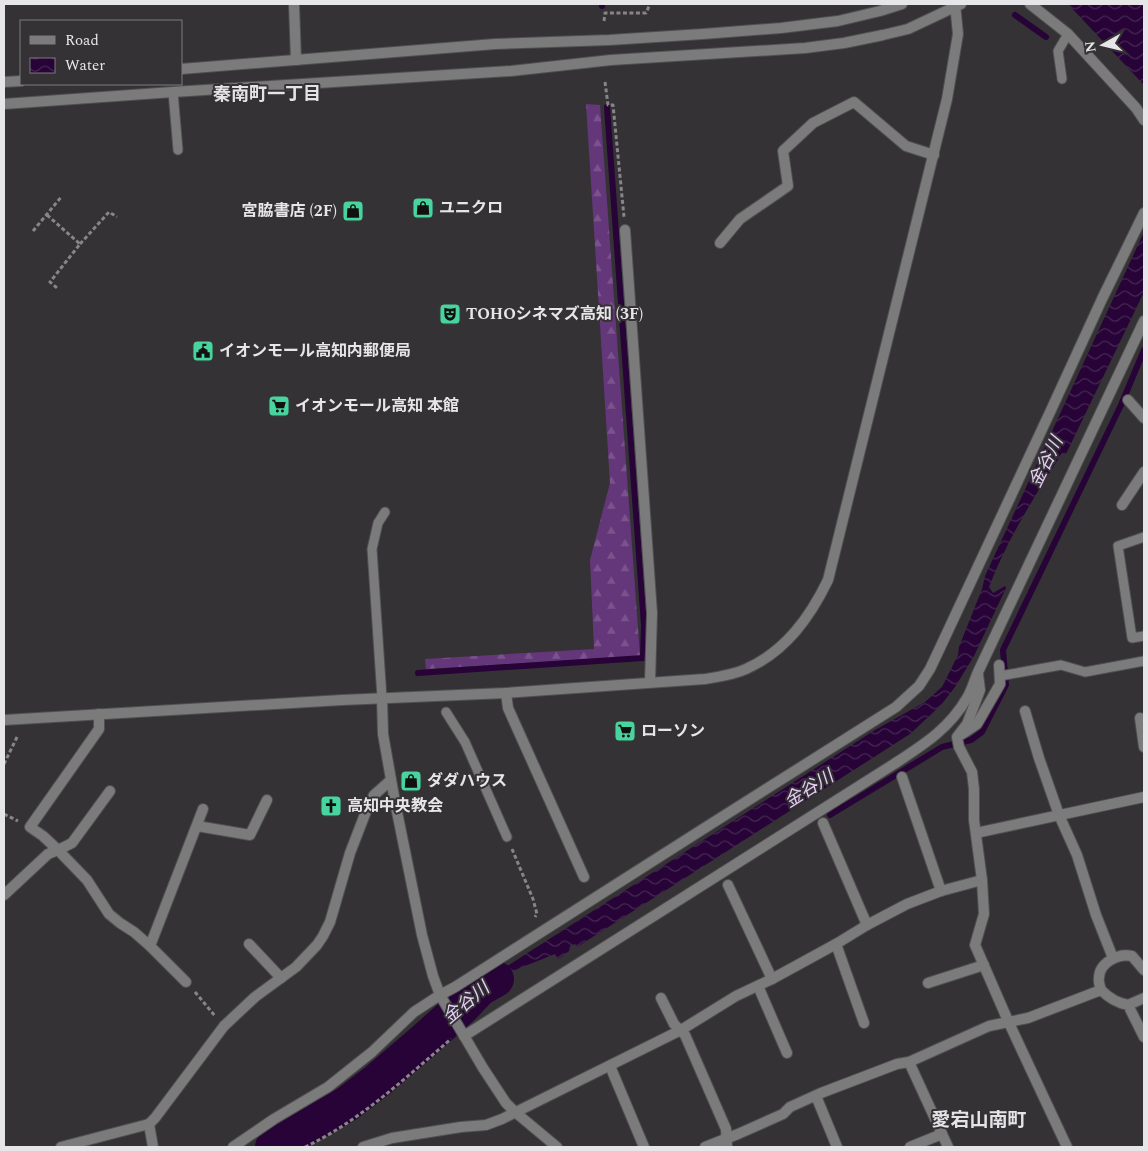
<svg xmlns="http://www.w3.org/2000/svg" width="1148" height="1151" font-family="Spectral,'Noto Sans JP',serif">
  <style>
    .forest { fill: url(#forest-firs) }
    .water { fill: url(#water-waves) }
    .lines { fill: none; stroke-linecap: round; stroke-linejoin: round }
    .stream { stroke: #270337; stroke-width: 6 }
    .river { stroke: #270337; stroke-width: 36 }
    .service-casing { stroke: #504f51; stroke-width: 11 }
    .minor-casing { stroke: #504f51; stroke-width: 12 }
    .tertiary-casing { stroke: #504f51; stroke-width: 12 }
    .path { stroke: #878588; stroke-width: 3; stroke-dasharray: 4 2.5; stroke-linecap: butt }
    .service { stroke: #7c7b7c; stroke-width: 9 }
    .minor { stroke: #7c7b7c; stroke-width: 10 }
    .tertiary { stroke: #7c7b7c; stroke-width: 10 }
    .labels { text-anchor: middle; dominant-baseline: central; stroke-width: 4; stroke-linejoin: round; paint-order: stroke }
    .poi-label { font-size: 16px; font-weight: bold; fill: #e6e5e7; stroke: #343235; text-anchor: start }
    .neighbourhood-label { font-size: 18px; font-weight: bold; fill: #e6e3e7; stroke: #343235 }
    .water-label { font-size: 18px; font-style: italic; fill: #e7cef6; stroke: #343235 }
    .quarter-label { font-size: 19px; font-weight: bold; fill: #e6e3e7; stroke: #343235 }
  </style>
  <defs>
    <pattern id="forest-firs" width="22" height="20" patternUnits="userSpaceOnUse" patternTransform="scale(1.25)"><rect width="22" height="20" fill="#64367a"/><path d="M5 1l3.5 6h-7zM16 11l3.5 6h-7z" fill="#7a538d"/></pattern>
    <pattern id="water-waves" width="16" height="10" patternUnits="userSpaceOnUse" patternTransform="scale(1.25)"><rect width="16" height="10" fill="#270337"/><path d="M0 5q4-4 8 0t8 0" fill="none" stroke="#462854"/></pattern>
  </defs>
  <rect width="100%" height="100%" fill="#343235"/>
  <polygon class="forest" points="586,104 600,105 640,656 426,669 425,659 594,649 590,560 610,483"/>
  <g class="water">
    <polygon points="1068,4 1144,4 1144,85"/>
    <path d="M1144 232V292L1066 454 1062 453C1035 496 1007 539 989 587L993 593 1005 586 1006 588 974 656 955 687 941 705 910 734 577 947 575 944 570 946 569 951 558 959 555 954 510 972 480 991 469 1011 463 1017 455 1003 490 977 875 730 925 702 942 687 958 655 959 647 982 589 985 576Z"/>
  </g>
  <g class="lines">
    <g class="stream">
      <polyline points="602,4 602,6"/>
      <polyline points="1015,15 1046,37"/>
      <polyline points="418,673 643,658 644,625 607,107"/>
      <polyline points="830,815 942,747 971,740 982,732 1006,685 1003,650 1121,405 1144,350"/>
    </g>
    <polyline class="river" points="273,1147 290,1136 347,1104 377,1081 418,1046 463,1006 480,988 496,979"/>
    <g class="service-casing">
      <g id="service">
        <polyline points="1062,79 1058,51 1068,34"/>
        <polyline points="173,92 178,150"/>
        <polyline points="1144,537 1118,546 1132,638 1144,636"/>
        <polyline points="1000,676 1061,665 1085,672 1144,661"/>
        <polyline points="382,698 372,549 378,523 385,512"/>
        <polyline points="446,712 465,742 507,837"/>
      </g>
    </g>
    <g class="minor-casing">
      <g id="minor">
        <polyline points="294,4 296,60"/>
        <polyline points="1030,4 1068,34 1136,108 1144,120"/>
        <polyline points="625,230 652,613 650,682"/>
        <polyline points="720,243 740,219 788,186 783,151 813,123 854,102 906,146 934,155"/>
        <polyline points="1128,400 1144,418"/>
        <polyline points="1122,505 1144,472"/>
        <polyline points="978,674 980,690 967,724 957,737 959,747 972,772 974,789 974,820 982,880 984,914 975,945 1009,1023 1067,1147"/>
        <polyline points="506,693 508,708 584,877"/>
        <polyline points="382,698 383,734 395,802 422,935 433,976 440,995 483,1068 506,1103 515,1112 557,1147"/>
        <polyline points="1025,711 1039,758 1059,815 1077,855 1096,915 1113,958"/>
        <polyline points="1140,718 1144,747"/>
        <polyline points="962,734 977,724 1000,684 999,665"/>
        <polyline points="902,777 941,891"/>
        <polyline points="110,791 72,843 58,850 87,880 109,914 120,923 134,932 150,946 203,809"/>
        <polyline points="823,823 867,925"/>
        <polyline points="197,826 250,835 267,800"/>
        <polyline points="976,833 1144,797"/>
        <polyline points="728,885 772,979"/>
        <polyline points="4,895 48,854 58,850 43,836 30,827 99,729 99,714"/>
        <polyline points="249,944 281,978"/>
        <polyline points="836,944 864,1023"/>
        <polyline points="150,946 186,982"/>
        <polyline points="928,983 984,965"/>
        <polyline points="758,986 787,1053"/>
        <path d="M1101 990C1100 986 1098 982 1099 978 1099 963 1118 953 1132 956L1144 970"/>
        <polyline points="661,998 674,1024 685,1035 726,1129 727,1147"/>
        <polyline points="1128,1005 1144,998"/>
        <path d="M464 1036 894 764C923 745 949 729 967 698 972 690 974 681 978 672L1144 321"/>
        <polyline points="909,1062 948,1147"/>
        <polyline points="610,1066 644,1147"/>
        <polyline points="816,1096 837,1147"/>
        <polyline points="149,1124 155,1118 224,1026 255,997 296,967 317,945 323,936 330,922 350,853 367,809 374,795 391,780"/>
        <polyline points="61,1147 149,1124 153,1147"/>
        <path d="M233 1147 274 1119 328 1087 372 1052 414 1012 440 995 455 987C601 893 749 800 896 707L919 686 930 669 939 650 1051 410 1102 299 1144 213"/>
        <polyline points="363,1147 392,1138 461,1127 486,1125 502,1119 681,1030 736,996 772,979 836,944 867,925 907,904 941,891 982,880"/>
        <path d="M705 1147 738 1134 783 1114 790 1107 821 1093 897 1064 909 1062 989 1026 1028 1018 1101 990C1109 998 1117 1003 1128 1005L1144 1037"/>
        <polyline points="910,1147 942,1134"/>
      </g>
    </g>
    <g class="tertiary-casing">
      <g id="tertiary">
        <polyline points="181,69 495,44 609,40 703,34 781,28 838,21 880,11 902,4"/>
        <polyline points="4,82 21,81"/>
        <polyline points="4,104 173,92 511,71 611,60 805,48 844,43 883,35 908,29 961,4"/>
        <path d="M4 720 342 700 506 693 705 679C718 677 733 675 746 669 786 651 810 617 828 580L947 99 958 34 955 4"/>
      </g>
    </g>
    <g class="path">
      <polyline points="604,21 605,13 646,13 650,4"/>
      <polyline points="605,82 608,105 613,105 624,217"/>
      <polyline points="47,215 80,244 50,282 57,288"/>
      <polyline points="33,231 62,196"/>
      <polyline points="80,244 109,212 117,217"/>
      <polyline points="4,764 18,735"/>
      <polyline points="4,814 18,821"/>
      <polyline points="512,849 533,899 537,914 535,917"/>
      <polyline points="195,992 215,1016"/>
      <path d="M305 1147C360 1121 405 1078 451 1039"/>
    </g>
    <use href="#service" class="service"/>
    <use href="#minor" class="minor"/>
    <use href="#tertiary" class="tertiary"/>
  </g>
  <defs>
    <g id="shop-square" transform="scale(1.125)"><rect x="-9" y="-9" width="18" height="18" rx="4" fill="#47d49e" stroke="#343235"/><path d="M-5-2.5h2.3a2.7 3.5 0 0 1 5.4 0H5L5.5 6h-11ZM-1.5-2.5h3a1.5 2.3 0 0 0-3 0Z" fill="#111"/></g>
    <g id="theatre-square" transform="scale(1.125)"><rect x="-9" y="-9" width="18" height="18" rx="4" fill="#47d49e" stroke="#343235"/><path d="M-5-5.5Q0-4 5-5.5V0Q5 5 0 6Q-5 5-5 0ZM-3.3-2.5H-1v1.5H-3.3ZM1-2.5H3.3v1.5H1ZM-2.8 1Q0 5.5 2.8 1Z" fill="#111"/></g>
    <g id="civic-square" transform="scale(1.125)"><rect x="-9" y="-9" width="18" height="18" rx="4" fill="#47d49e" stroke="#343235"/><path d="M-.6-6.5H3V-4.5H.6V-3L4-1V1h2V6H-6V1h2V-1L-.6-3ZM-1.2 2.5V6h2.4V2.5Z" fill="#111"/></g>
    <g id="supermarket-square" transform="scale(1.125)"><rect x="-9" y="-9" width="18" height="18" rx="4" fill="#47d49e" stroke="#343235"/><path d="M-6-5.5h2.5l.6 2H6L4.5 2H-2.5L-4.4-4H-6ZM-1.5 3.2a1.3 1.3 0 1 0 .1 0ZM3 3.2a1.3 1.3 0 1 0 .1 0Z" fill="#111"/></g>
    <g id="church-square" transform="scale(1.125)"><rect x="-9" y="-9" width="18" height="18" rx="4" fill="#47d49e" stroke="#343235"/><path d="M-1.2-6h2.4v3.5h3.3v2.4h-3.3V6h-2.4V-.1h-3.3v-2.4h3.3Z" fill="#111"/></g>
  </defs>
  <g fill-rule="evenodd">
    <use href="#shop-square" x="423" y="208"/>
    <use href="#shop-square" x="353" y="211"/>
    <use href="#theatre-square" x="450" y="314"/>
    <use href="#civic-square" x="203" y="351"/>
    <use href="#supermarket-square" x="279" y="406"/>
    <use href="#supermarket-square" x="625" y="731"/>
    <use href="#shop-square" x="411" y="781"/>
    <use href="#church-square" x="331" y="806"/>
  </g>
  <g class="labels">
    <g class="poi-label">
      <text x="439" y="208">ユニクロ</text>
      <text x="337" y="211" text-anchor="end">宮脇書店 (2F)</text>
      <text x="466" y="314">TOHOシネマズ高知 (3F)</text>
      <text x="219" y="351">イオンモール高知内郵便局</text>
      <text x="295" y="406">イオンモール高知 本館</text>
      <text x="641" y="731">ローソン</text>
      <text x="427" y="781">ダダハウス</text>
      <text x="347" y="806">高知中央教会</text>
    </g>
    <g class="neighbourhood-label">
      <text x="267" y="94">秦南町一丁目</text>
    </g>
    <g class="water-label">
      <text transform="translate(1046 462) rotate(-64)">金谷川</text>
      <text transform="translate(809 789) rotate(-32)">金谷川</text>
      <text transform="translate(466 1003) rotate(-40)">金谷川</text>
    </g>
    <g class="quarter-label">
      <text x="979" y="1120">愛宕山南町</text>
    </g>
  </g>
  <rect width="1148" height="1151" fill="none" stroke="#e6e5e7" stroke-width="10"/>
  <rect x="20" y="20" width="162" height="65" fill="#343235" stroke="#7b7a7c"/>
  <rect x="30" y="36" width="25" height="8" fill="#7c7b7c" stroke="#7b7a7c"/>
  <text x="65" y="45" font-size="15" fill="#e6e5e7">Road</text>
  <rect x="30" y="58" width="25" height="15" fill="url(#water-waves)" stroke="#7b7a7c"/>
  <text x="65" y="70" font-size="15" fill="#e6e5e7">Water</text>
  <g transform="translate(1103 45) rotate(262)" stroke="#343235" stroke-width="4" paint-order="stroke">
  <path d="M0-4L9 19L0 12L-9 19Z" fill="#e6e5e7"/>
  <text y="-8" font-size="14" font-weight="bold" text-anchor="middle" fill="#e6e5e7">N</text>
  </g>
</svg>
